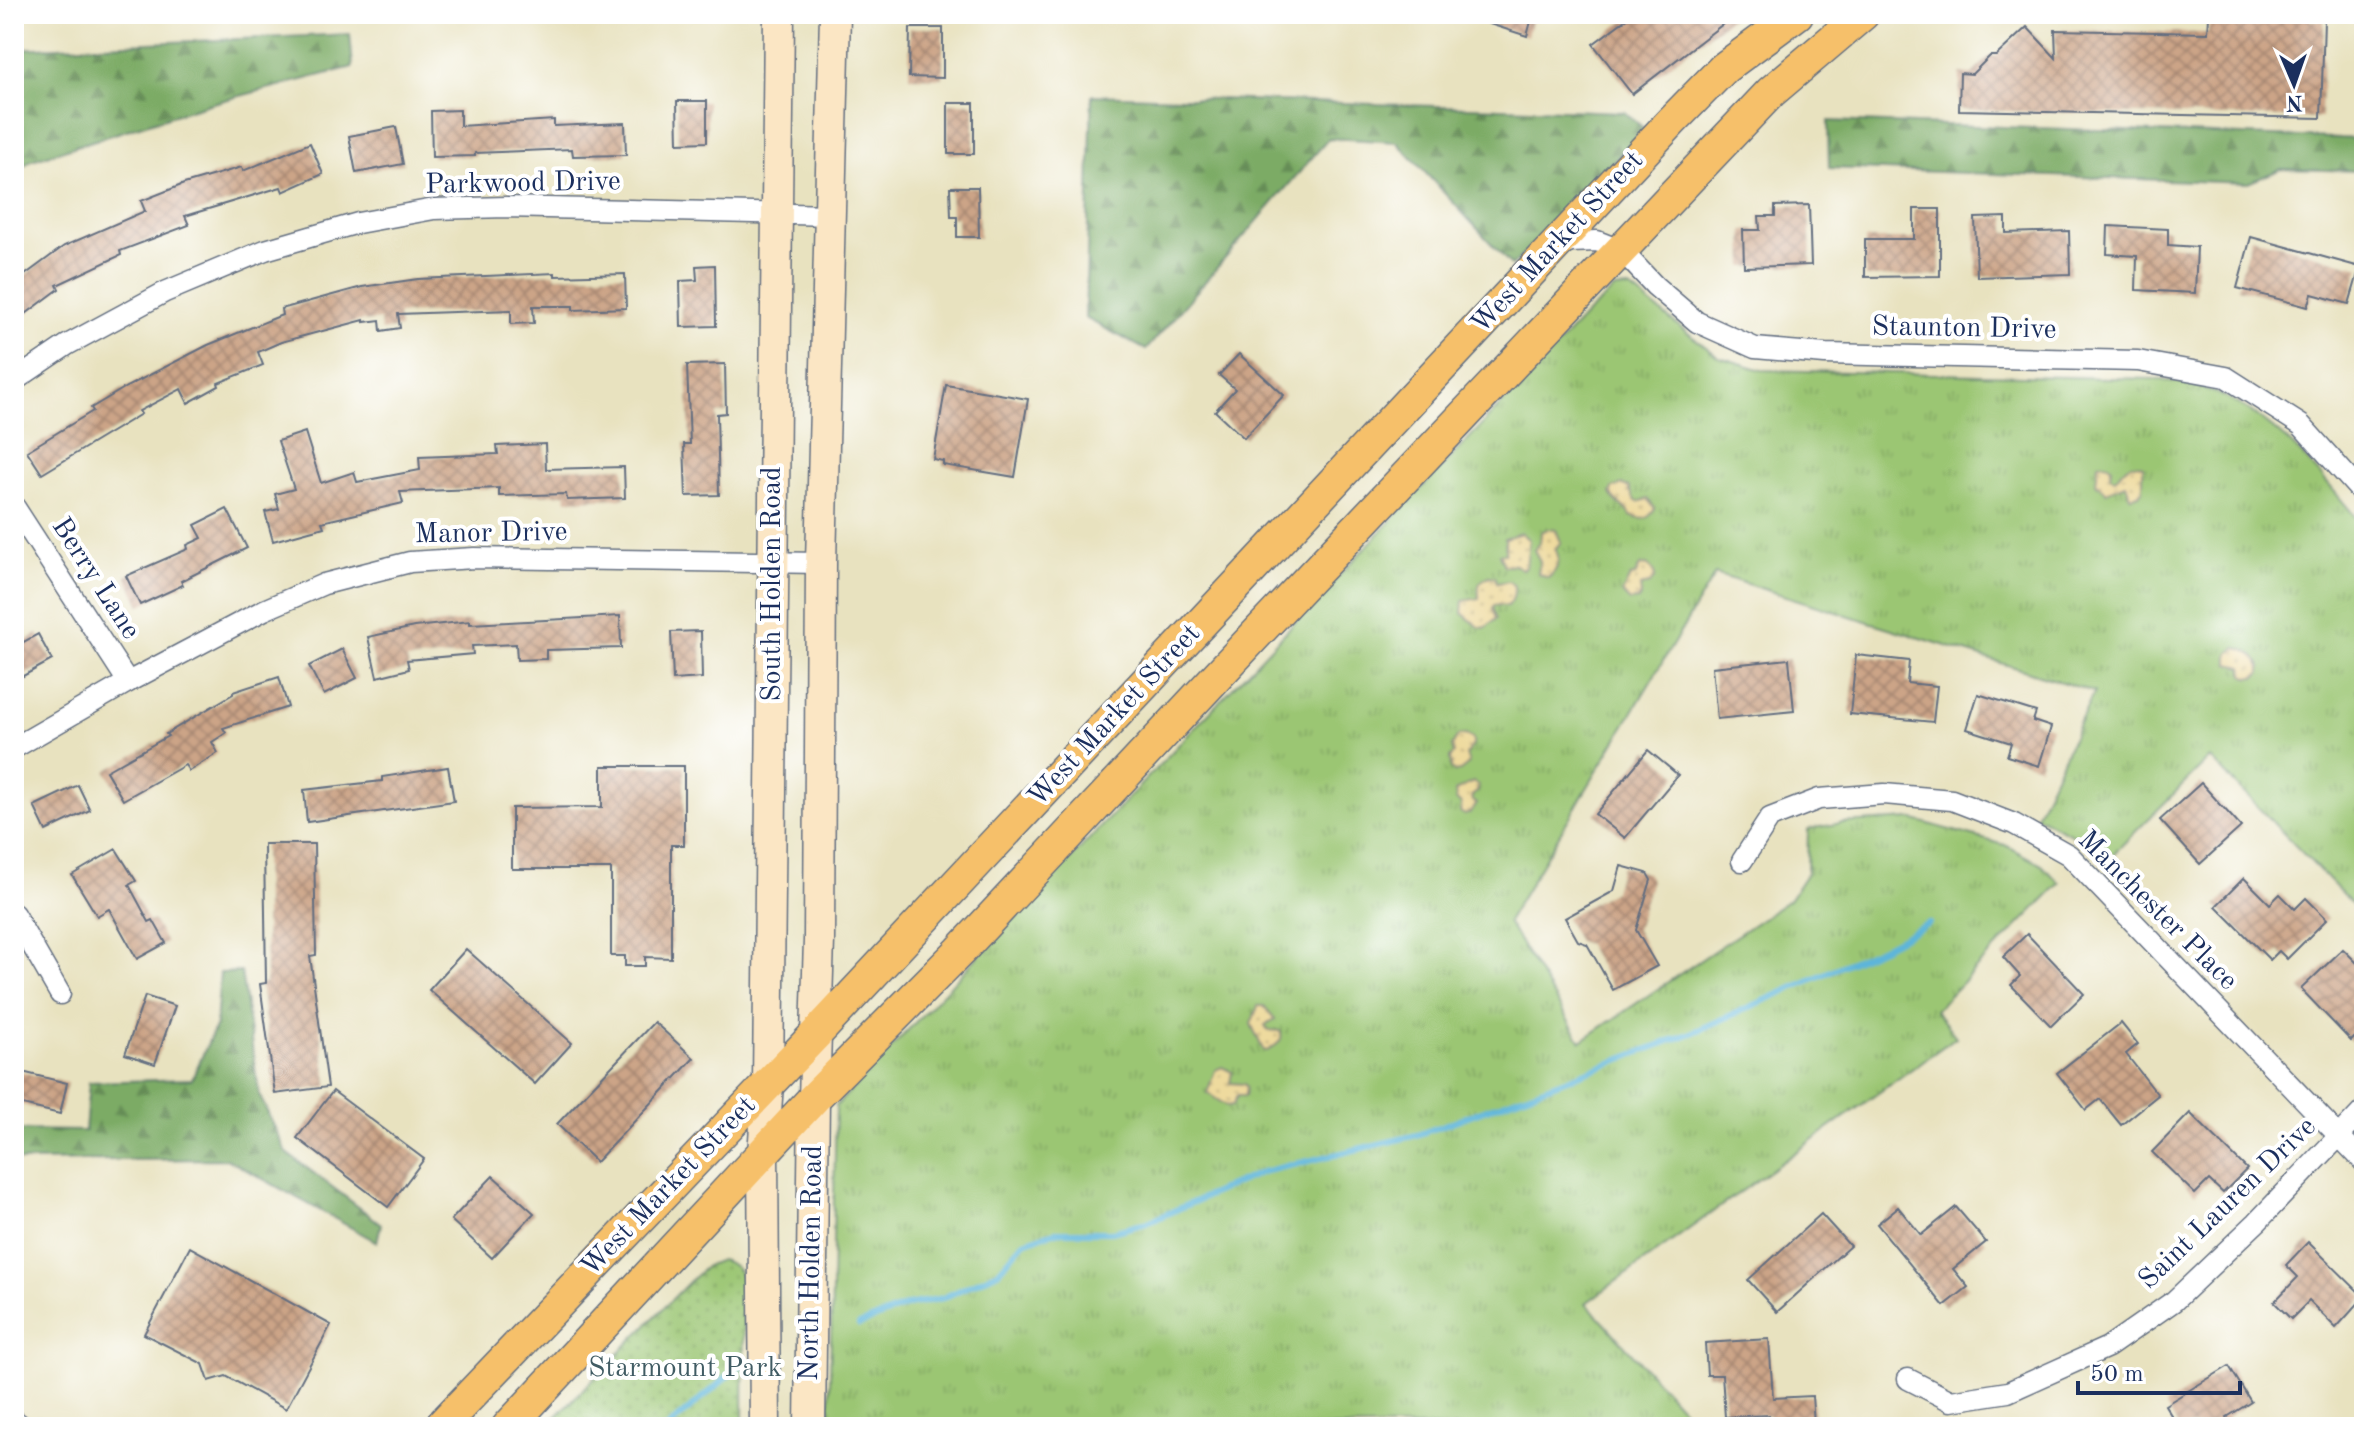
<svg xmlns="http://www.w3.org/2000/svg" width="2378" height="1441" font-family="'Old Standard TT',serif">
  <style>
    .grass { fill: url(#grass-tufts); stroke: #5b7a68; stroke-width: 2 }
    .forest { fill: url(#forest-firs); stroke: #4c6d62; stroke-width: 2 }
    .sand { fill: url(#sand-dots); stroke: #84847e; stroke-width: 2 }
    .park { fill: url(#park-dots); stroke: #5b7a68; stroke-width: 2 }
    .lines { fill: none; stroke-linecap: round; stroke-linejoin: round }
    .stream { stroke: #5db5da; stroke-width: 6 }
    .building { fill: url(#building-cross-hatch) }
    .minor-casing { stroke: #636e80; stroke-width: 23 }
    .secondary-casing { stroke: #636e80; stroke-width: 33 }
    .primary-casing { stroke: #636e80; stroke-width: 35 }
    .minor { stroke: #fff; stroke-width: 20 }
    .secondary { stroke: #fbe6c4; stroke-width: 30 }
    .primary { stroke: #f6c06b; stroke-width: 32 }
    .labels { text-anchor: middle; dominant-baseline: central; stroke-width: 8; stroke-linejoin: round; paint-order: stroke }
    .street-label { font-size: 28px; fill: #1b2f5e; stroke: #fff }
    .park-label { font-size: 28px; fill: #415c64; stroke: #fff }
  </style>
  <defs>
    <pattern id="grass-tufts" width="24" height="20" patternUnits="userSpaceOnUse" patternTransform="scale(2)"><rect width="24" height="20" fill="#9bc673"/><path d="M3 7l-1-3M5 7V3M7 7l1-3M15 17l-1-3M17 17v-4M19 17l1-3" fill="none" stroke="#85aa66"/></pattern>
    <pattern id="forest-firs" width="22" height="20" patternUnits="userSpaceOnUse" patternTransform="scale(2)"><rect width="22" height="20" fill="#7cab65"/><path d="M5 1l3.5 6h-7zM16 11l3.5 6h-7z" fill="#658c56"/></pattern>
    <pattern id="sand-dots" width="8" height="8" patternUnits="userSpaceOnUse" patternTransform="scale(2)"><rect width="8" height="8" fill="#eeda9e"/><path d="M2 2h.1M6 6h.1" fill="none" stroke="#ccbb8a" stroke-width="1.8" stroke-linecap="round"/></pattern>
    <pattern id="park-dots" width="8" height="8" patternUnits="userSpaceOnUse" patternTransform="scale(2)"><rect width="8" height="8" fill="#9bc673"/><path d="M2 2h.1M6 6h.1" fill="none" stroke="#85aa66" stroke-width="1.8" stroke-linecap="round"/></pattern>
    <pattern id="building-cross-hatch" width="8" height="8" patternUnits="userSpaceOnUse" patternTransform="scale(2)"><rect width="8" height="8" fill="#cca487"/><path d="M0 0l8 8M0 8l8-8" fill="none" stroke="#a58672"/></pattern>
  </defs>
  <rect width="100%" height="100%" fill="#fff"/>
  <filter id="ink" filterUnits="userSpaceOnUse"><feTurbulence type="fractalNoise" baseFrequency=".0125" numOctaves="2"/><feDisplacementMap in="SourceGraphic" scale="16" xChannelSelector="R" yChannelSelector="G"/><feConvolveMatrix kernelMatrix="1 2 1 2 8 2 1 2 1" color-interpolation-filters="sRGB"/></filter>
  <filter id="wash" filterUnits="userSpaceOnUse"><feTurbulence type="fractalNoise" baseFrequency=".006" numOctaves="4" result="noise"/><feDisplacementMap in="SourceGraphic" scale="32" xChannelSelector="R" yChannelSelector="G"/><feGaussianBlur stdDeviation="1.8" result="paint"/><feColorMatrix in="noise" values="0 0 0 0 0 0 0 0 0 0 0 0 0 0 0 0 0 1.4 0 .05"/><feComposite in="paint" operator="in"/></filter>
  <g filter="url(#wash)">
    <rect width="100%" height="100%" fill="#e8e2bf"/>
    <path class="grass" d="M1630 288 1719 357 1762 370 2156 379C2170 382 2186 382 2200 387 2274 412 2316 470 2364 527V916L2210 758 2104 863 2089 843 2036 816 2094 692 1715 574 1507 922 1581 1041 1789 900 1807 873 1808 829 1842 823 1911 819 2005 845 2042 865 2060 883 1935 1010 1956 1037 1586 1303 1699 1427H829L836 1106 1588 313 1615 289Z"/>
    <g class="forest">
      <polygon points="350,34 353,67 209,104 32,160 14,173 14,49"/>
      <polygon points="1092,95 1624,112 1645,129 1512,266 1397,142 1329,138 1146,350 1085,318"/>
      <polygon points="1828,121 2364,139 2364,171 2281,169 2248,183 1829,168"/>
      <polygon points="241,972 259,1094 286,1152 381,1224 377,1242 227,1159 14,1161 14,1130 85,1131 89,1082 192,1079 216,1025 220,973"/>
    </g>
    <g class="sand">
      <path d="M2106 463 2111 466 2110 476 2115 479C2124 469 2127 459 2143 466V488L2139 494 2130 496 2126 484 2106 492 2096 483 2098 464Z"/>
      <path d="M1623 485 1629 487 1634 499 1638 502 1648 499 1655 509C1648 520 1643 521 1631 516 1627 506 1617 507 1611 493L1613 488Z"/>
      <path d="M1548 529 1556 530 1561 542 1555 549C1562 559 1557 571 1548 578L1538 574 1540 561 1534 550 1540 543 1541 532Z"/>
      <polygon points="1521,533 1529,540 1526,567 1522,569 1513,564 1504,566 1499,554 1505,553 1505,538"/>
      <polygon points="1647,565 1653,570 1655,577 1650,584 1640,586 1641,595 1638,600 1630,601 1622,593 1630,577 1635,576 1640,566"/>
      <path d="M1489 576 1495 577 1497 583 1509 581 1514 586C1514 595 1514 599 1508 606L1494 605 1493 609 1496 619 1485 628 1479 627 1462 613 1463 601 1479 598C1478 585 1477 583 1489 576Z"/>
      <path d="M2236 648C2248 649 2263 660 2261 673 2256 678 2250 679 2244 675L2243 667 2229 664V654Z"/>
      <polygon points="1466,735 1473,739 1473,745 1466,755 1469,764 1460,771 1454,772 1451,769 1450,758 1454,754 1452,746 1458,736"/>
      <polygon points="1473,782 1478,786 1478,791 1472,796 1473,801 1477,804 1470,813 1465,815 1460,812 1461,804 1456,800 1455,791"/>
      <path d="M1258 1006H1264L1275 1019 1265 1025 1268 1030 1280 1031C1285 1041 1275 1046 1267 1051L1263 1050 1251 1024Z"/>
      <polygon points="1222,1067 1232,1072 1230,1083 1244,1084 1246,1087 1245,1096 1237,1096 1233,1105 1227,1106 1207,1093 1215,1070"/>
    </g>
    <path class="park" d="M720 1260C736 1264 740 1270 744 1285L743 1427H546L692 1279 708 1265Z"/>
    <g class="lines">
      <g class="stream">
        <polyline points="859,1325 908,1305 943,1298 998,1272 1024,1242 1054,1232 1112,1232 1146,1223 1262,1172 1417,1135 1694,1032 1882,948 1929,923"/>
        <polyline points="668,1427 746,1361"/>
      </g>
    </g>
    <g id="blocks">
      <g class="building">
        <polygon points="1472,14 1533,14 1527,36 1471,18"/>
        <polygon points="1633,14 1736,14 1632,94 1593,44"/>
        <polygon points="2234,14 2311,14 2311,20 2324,20 2321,118 1959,110 1960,73 1972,74 1990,56 1996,56 2027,27 2056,58 2055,30 2208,33 2209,16 2234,16"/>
        <polygon points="910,28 943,28 943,78 909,77"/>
        <polygon points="677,101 707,101 707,142 678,143"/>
        <rect x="948" y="103" width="26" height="51"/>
        <polygon points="460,110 460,126 554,120 554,126 625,123 626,155 573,156 572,149 475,153 475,156 432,157 431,111"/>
        <polygon points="396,127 403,164 356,173 349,136"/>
        <polygon points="310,143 323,174 283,192 281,187 185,216 189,225 120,251 121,255 57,285 59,289 23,316 14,303 14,283 64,246 145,211 141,201 184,184 242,167 243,171"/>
        <polygon points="950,187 978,187 979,237 957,237 957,217 951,217"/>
        <polygon points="1809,205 1811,265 1744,267 1743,230 1760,230 1759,216 1775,216 1775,206"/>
        <polygon points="1914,209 1940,209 1940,276 1865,277 1865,239 1914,239"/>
        <polygon points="2006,217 2006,233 2069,231 2070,274 1977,277 1975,218"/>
        <polygon points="2108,226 2168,229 2168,245 2197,247 2195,293 2136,290 2137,256 2107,254"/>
        <polygon points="2251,237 2360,267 2349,304 2312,294 2308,307 2237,288"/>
        <polygon points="715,265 716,326 681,327 680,281 697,280 696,266"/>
        <polygon points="555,273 555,276 625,274 626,308 573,310 573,306 533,306 534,323 511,324 511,310 398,314 400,328 381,331 380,320 364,322 364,320 281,342 258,352 263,365 218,383 219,386 188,403 181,389 139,411 141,414 42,474 27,451 93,411 91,408 126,387 208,345 282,315 281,309 362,287 418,279"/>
        <polygon points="1239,354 1284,395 1244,438 1215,411 1235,389 1219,375"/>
        <polygon points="725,364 726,413 717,414 719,495 686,496 684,444 690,444 687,365"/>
        <polygon points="946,385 1028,399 1015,477 943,465 943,461 933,459"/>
        <polygon points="305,432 321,483 354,472 357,482 420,470 419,457 498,454 497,446 545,444 546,469 624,467 625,498 567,500 566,494 499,496 499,488 400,492 403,503 322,522 324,527 273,541 265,512 279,509 275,494 294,489 278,441"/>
        <polygon points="227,509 247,548 181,581 183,585 140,605 126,576 188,549 187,545 202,538 195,525"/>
        <polygon points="620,616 621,648 546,650 546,659 517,660 516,644 472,646 473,654 407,660 409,669 377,677 368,637 414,627 470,621 470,624"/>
        <polygon points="701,631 702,678 673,680 671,632"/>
        <polygon points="38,634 52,660 14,681 14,647"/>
        <polygon points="342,649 357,678 324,695 309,666"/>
        <polygon points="1856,655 1909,661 1907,683 1937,686 1933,722 1850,714"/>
        <polygon points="1789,659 1794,711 1717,719 1712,667"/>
        <polygon points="279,677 288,707 223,728 226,733 212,742 218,753 189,771 185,765 123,800 106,771 168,736 166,734 233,694 233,692"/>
        <polygon points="1978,694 2036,712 2033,721 2051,727 2039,766 2007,756 2011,743 1967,729"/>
        <polygon points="1648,750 1678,775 1625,838 1595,814"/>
        <polygon points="602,766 684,766 684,845 671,845 671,958 645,957 645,966 625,966 625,956 611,956 611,869 512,869 512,808 602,807"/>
        <polygon points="448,767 454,801 307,822 304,790 382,781 382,777"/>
        <polygon points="2201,783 2241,827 2200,864 2160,820"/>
        <polygon points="78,785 90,810 46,831 34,806"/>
        <polygon points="264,844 314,844 316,955 310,956 328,1087 275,1094 260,984 266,983"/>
        <polygon points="116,849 136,881 129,885 149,922 153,920 166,943 137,959 109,909 97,916 72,875"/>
        <polygon points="1621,866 1647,873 1651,880 1636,930 1657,966 1613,990 1587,944 1578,941 1565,918 1614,891"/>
        <polygon points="2244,878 2270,904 2280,894 2295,909 2306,898 2327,919 2287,959 2279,951 2270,960 2216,906"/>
        <polygon points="2027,934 2084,994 2051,1026 2011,985 2020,976 2003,957"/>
        <polygon points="466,949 572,1043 535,1084 429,990"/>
        <polygon points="2343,949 2364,970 2364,1029 2351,1041 2301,989"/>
        <polygon points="145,996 175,1006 155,1064 125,1054"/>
        <polygon points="654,1022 694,1058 596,1162 557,1124"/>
        <polygon points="2121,1023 2138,1044 2126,1054 2158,1095 2121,1125 2100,1099 2086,1110 2057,1073"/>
        <polygon points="14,1070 67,1083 60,1114 14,1103"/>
        <polygon points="333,1091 424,1159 388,1207 297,1138"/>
        <polygon points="2190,1113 2247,1169 2223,1193 2209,1180 2195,1194 2152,1152"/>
        <polygon points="493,1176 534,1213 492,1258 451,1220"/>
        <polygon points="1898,1207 1921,1235 1956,1207 1986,1242 1953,1269 1968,1287 1944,1306 1877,1224"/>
        <polygon points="1821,1214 1850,1246 1777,1312 1748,1280"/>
        <polygon points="2308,1242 2364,1297 2336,1328 2309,1301 2291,1319 2274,1302 2298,1277 2286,1265"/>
        <polygon points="190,1247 331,1325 286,1409 226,1376 209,1381 203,1364 144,1334"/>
        <polygon points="1769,1339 1773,1398 1812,1396 1814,1424 1770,1426 1769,1415 1725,1417 1722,1375 1707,1375 1705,1343"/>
        <polygon points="2229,1366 2251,1402 2227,1417 2233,1427 2178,1427 2165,1405"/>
      </g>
    </g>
  </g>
  <g filter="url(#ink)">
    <use href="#blocks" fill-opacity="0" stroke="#636e80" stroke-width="2"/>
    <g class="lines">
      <g class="minor-casing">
        <g id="minor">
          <polyline points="1556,248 1571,242 1597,241 1622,251 1655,286 1697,322 1755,348 1825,354 2138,361 2226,377 2301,425 2364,495"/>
          <polyline points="14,381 67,345 165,292 265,250 358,223 434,209 506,207 830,215"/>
          <polyline points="14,506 128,682"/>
          <polyline points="14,748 128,682 264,610 324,584 410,562 474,558 821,563"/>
          <polyline points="1742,861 1770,818 1819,799 1884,794 1952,800 2014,824 2069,855 2364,1162"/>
          <polyline points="14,914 60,994"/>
          <polyline points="1908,1379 1951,1401 2008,1392 2108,1347 2174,1301 2257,1222 2364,1110"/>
          <polyline points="14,1420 23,1427"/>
        </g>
      </g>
      <g class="secondary-casing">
        <g id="secondary">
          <polyline points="765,1427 763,1154 768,1084 779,14"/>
          <polyline points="810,1427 814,1098 819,940 821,563 835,14"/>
        </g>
      </g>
      <g class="primary-casing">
        <g id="primary">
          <polyline points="440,1427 817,1033 1672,121 1724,68 1797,14"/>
          <polyline points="508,1427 814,1098 960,951 1264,626 1771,92 1863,14"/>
        </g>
      </g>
      <use href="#minor" class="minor"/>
      <use href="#secondary" class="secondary"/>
      <use href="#primary" class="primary"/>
    </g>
  </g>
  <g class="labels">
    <g class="street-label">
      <text transform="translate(523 184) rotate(-1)">Parkwood Drive</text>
      <text transform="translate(1558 243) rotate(-47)">West Market Street</text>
      <text transform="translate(1964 329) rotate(1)">Staunton Drive</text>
      <text transform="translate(491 534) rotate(-1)">Manor Drive</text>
      <text transform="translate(95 579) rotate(57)">Berry Lane</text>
      <text transform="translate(773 584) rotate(-90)">South Holden Road</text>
      <text transform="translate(1115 716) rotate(-47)">West Market Street</text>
      <text transform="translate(2157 911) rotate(45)">Manchester Place</text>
      <text transform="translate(669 1187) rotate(-46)">West Market Street</text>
      <text transform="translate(2228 1204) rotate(-44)">Saint Lauren Drive</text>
      <text transform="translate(812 1263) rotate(-89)">North Holden Road</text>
    </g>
    <g class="park-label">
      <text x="685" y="1369">Starmount Park</text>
    </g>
  </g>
  <rect width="2378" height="1441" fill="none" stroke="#fff" stroke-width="48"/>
  <g transform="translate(2294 84) rotate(178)" stroke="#ffffff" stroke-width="6" paint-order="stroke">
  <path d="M0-6L14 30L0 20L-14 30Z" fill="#1b2f5e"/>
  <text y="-12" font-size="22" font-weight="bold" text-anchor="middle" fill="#1b2f5e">N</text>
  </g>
  <path d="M2078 1381v12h162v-12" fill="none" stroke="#1b2f5e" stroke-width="4"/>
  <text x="2090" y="1381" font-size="24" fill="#1b2f5e" stroke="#ffffff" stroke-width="6" paint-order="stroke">50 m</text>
</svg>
